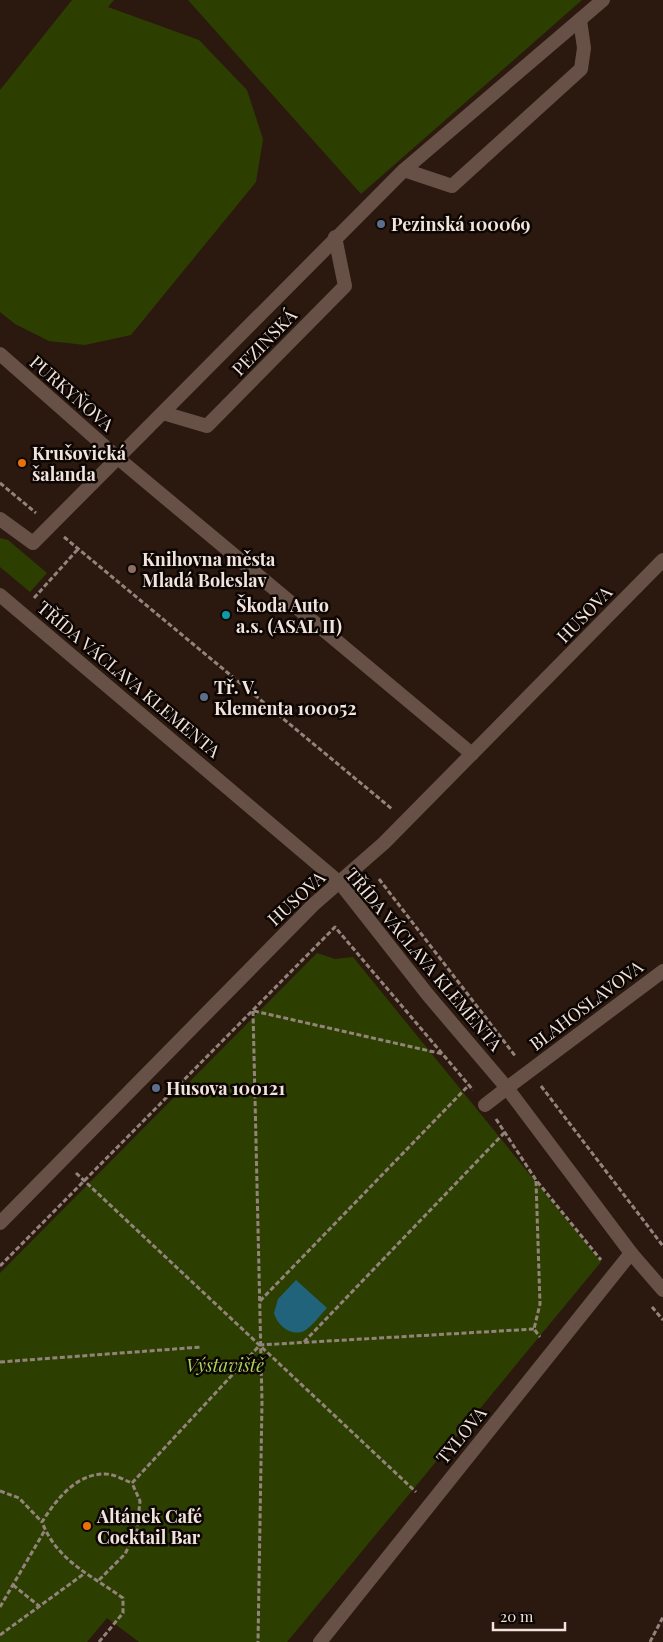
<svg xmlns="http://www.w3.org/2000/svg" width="663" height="1642" font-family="'Playfair Display',serif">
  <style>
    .green { fill: #2c3f00 }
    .water { fill: #20637b }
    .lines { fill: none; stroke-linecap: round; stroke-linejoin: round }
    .path { stroke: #93847b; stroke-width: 3; stroke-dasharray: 5 2.5; stroke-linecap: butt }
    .service { stroke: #675146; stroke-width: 14 }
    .minor { stroke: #675146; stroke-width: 14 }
    .service-dot { fill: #5c6f8a; stroke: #0d0603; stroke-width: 2 }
    .food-dot { fill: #e8710a; stroke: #0d0603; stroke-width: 2 }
    .education-dot { fill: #8d6e63; stroke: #0d0603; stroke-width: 2 }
    .culture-dot { fill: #0f9aa8; stroke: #0d0603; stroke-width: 2 }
    .labels { text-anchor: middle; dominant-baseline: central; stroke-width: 5; stroke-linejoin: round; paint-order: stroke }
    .poi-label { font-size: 18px; font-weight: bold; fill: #f1e4dd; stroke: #0d0603; text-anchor: start }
    .street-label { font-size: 18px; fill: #f1e4dd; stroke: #0d0603 }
    .park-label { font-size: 18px; font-style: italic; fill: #a9d359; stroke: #0d0603 }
  </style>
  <rect width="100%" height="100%" fill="#2b190f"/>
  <g class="green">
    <polygon points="72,0 114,0 108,7 199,40 247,90 263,139 256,182 131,335 85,345 49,341 15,324 0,312 0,90"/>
    <polygon points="188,0 582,0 361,194"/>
    <polygon points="0,538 8,540 47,573 30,592 0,567"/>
    <polygon points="317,953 335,959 353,957 601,1262 287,1642 139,1642 107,1618 87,1642 0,1642 0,1273"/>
  </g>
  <path class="water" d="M296 1280 327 1308C321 1314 312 1327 304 1331 291 1337 277 1325 274 1313L278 1299Z"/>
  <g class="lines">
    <g class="path">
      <polyline points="0,483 36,513"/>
      <polyline points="64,537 392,809"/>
      <polyline points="34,598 78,549"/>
      <polyline points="379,879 516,1057"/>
      <polyline points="253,1011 262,1402 258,1642"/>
      <polyline points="254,1011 443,1054"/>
      <polyline points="541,1086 663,1246"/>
      <polyline points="496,1119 536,1180 601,1260"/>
      <polyline points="76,1173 416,1492"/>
      <polyline points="536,1181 540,1304 534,1329 540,1337"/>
      <polyline points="0,1266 335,927 473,1090"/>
      <polyline points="260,1301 469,1085"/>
      <polyline points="652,1307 663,1320"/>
      <polyline points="304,1342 506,1131"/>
      <polyline points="0,1362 202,1347"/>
      <polyline points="0,1491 19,1498 42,1522"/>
      <polyline points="99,1580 125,1554 137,1530 140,1501 132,1483 260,1345 534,1329"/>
      <polyline points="13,1585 39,1606"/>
      <polyline points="0,1607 45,1530"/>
      <polyline points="0,1635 85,1573"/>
      <path d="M99 1642 123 1613V1598C91 1575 57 1561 42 1522 56 1500 76 1473 106 1474 114 1474 124 1480 132 1483"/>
      <polyline points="650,1642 663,1617"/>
    </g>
    <polyline class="service" points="485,1105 507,1088"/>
    <g class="minor">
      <polyline points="404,170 452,186 581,69 584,48 580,20"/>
      <polyline points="0,354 119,459 472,754"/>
      <polyline points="163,413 207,426 345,286 335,237"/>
      <polyline points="0,519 33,543 404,170 603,0"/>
      <polyline points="0,595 340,883 428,995 507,1088 631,1253 663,1290"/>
      <polyline points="507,1088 663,971"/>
      <polyline points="0,1223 313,905 384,843 663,560"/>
      <polyline points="320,1642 631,1253"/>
    </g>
  </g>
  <g class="service-dot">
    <circle cx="381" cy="224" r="5"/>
    <circle cx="204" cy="697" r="5"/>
    <circle cx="156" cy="1088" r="5"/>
  </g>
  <g class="food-dot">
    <circle cx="22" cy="463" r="5"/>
    <circle cx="87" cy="1526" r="5"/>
  </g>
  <circle class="education-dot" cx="132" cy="569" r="5"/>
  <circle class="culture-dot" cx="226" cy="615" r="5"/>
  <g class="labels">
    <g class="poi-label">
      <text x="391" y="224">Pezinská 100069</text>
      <text x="32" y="453">Krušovická<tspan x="32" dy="21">šalanda</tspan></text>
      <text x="142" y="559">Knihovna města<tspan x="142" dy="21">Mladá Boleslav</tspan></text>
      <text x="236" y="605">Škoda Auto<tspan x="236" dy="21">a.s. (ASAL II)</tspan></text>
      <text x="214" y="687">Tř. V.<tspan x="214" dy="21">Klementa 100052</tspan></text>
      <text x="166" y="1088">Husova 100121</text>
      <text x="97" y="1516">Altánek Café<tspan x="97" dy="21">Cocktail Bar</tspan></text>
    </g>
    <g class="street-label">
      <text transform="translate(264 342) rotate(-46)">PEZINSKÁ</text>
      <text transform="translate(72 393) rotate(41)">PURKYŇOVA</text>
      <text transform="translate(584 614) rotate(-46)">HUSOVA</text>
      <text transform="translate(129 679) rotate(40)">TŘÍDA VÁCLAVA KLEMENTA</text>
      <text transform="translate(296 898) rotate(-43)">HUSOVA</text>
      <text transform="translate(424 959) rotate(50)">TŘÍDA VÁCLAVA KLEMENTA</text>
      <text transform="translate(586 1005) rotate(-37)">BLAHOSLAVOVA</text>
      <text transform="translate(461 1435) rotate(-51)">TYLOVA</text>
    </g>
    <g class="park-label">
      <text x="225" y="1365">Výstaviště</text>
    </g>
  </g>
  <path d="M493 1622v8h72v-8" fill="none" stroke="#f1e4dd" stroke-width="2.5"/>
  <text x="500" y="1622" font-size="15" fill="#f1e4dd" stroke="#0d0603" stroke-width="4" paint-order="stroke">20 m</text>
</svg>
